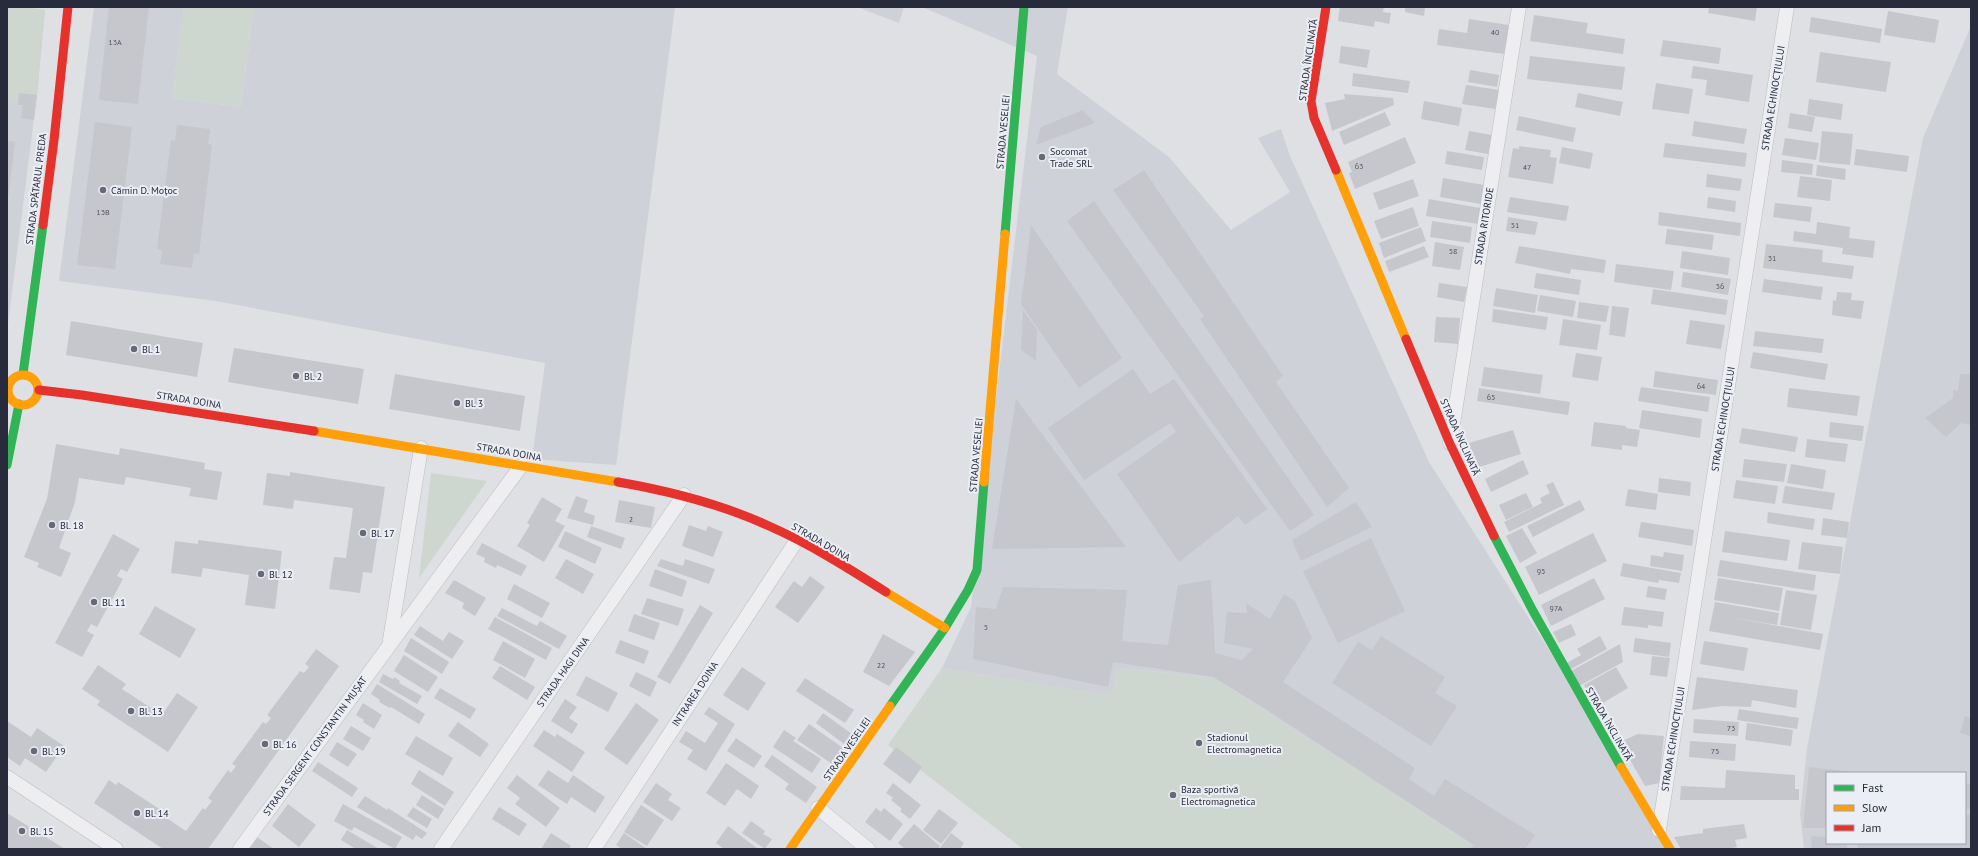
<svg xmlns="http://www.w3.org/2000/svg" width="1978" height="856" font-family="'PT Sans',sans-serif">
  <style>
    .built { fill: #cfd1d8; fill-rule: evenodd }
    .green { fill: #cdd7cf }
    .building { fill: #c6c7cc }
    .lines { fill: none; stroke-linecap: round; stroke-linejoin: round }
    .street-casing { stroke: #bbbdc1; stroke-width: 15 }
    .street { stroke: #eeeef0; stroke-width: 14 }
    .fast { stroke: #30b455; stroke-width: 9 }
    .slow { stroke: #ff9f0a; stroke-width: 9 }
    .jam { stroke: #e5322d; stroke-width: 9 }
    .poi-dot { fill: #676a76; stroke: #ebeef4; stroke-width: 1.5 }
    .labels { text-anchor: middle; dominant-baseline: central; stroke-width: 4; stroke-linejoin: round; paint-order: stroke }
    .number-label { font-size: 8px; fill: #505461 }
    .street-label { font-size: 10px; fill: #272b3b; stroke: #ebeef4 }
    .poi-label { font-size: 10px; fill: #272b3b; stroke: #ebeef4; text-anchor: start }
  </style>
  <rect width="100%" height="100%" fill="#dee0e4"/>
  <g class="built">
    <polygon points="7,7 45,10 37,95 7,332"/>
    <polygon points="94,7 184,7 172,98 241,107 254,7 675,7 616,465 532,459 545,363 216,301 59,281"/>
    <polygon points="857,7 904,7 899,23"/>
    <polygon points="922,7 1068,7 1057,74 1169,157 1231,230 1290,192 1258,138 1281,129 1290,156 1429,462 1676,849 1466,849 1470,844 1213,677 1116,668 1112,696 942,668 971,607 1037,56"/>
    <path d="M1971 26V849H1804L1800 814 1807 748 1923 138ZM1827 773H1965V843H1827Z"/>
  </g>
  <g class="green">
    <polygon points="7,7 27,7 45,10 37,95 19,93 18,102 7,100"/>
    <polygon points="184,7 254,7 241,107 172,98"/>
    <polygon points="431,473 487,481 419,578"/>
    <polygon points="942,668 1111,695 1116,668 1213,677 1470,844 1466,849 1023,849 888,745"/>
  </g>
  <g class="building">
    <polygon points="109,7 149,7 138,104 99,100"/>
    <polygon points="1340,7 1384,7 1383,12 1391,13 1389,24 1375,21 1374,27 1338,21"/>
    <polygon points="1405,7 1425,7 1424,16 1405,12"/>
    <polygon points="1709,7 1757,7 1755,21 1708,13"/>
    <polygon points="1888,11 1939,20 1935,43 1884,35"/>
    <polygon points="1534,15 1588,23 1586,33 1625,39 1623,54 1530,41"/>
    <polygon points="1811,17 1882,29 1880,43 1809,32"/>
    <polygon points="1469,19 1509,25 1504,54 1437,45 1439,29 1467,33"/>
    <polygon points="1663,40 1721,48 1719,64 1660,56"/>
    <polygon points="1341,46 1370,50 1367,68 1339,63"/>
    <polygon points="1820,52 1891,62 1886,92 1816,82"/>
    <polygon points="1530,56 1625,67 1622,90 1527,79"/>
    <polygon points="1693,66 1753,75 1749,102 1705,95 1707,80 1691,78"/>
    <polygon points="1470,70 1499,75 1497,87 1468,82"/>
    <polygon points="1353,73 1410,81 1408,93 1352,86"/>
    <polygon points="1656,83 1693,89 1689,114 1652,109"/>
    <polygon points="1466,85 1499,90 1495,109 1462,104"/>
    <polygon points="19,93 37,95 34,120 21,118 23,105 18,105"/>
    <polygon points="1578,93 1623,102 1620,116 1575,107"/>
    <polygon points="1344,94 1393,98 1394,105 1332,131 1325,103 1345,99"/>
    <polygon points="1809,99 1843,104 1841,120 1807,115"/>
    <polygon points="1424,101 1462,108 1459,126 1421,119"/>
    <polygon points="1083,110 1095,123 1036,145 1041,127"/>
    <polygon points="1385,112 1391,125 1344,145 1339,132"/>
    <polygon points="1790,113 1815,117 1812,132 1788,128"/>
    <polygon points="1519,116 1576,128 1573,142 1516,130"/>
    <polygon points="1694,121 1747,129 1744,144 1692,136"/>
    <polygon points="95,122 132,127 115,269 77,265"/>
    <polygon points="177,125 210,129 208,144 212,145 199,254 194,253 192,268 160,264 162,250 157,249 171,140 175,141"/>
    <polygon points="1469,131 1492,135 1488,154 1465,150"/>
    <polygon points="1822,131 1853,134 1850,165 1819,162"/>
    <polygon points="1405,137 1416,163 1355,189 1349,173 1352,172 1348,162"/>
    <polygon points="1785,138 1819,143 1816,160 1782,155"/>
    <polygon points="7,141 15,142 8,199 7,199"/>
    <polygon points="1665,143 1747,153 1745,167 1663,157"/>
    <polygon points="1519,146 1551,150 1550,157 1557,158 1553,184 1508,177 1513,148 1519,149"/>
    <polygon points="1562,147 1593,153 1590,169 1559,163"/>
    <polygon points="1856,149 1909,156 1907,172 1854,165"/>
    <polygon points="1447,151 1484,157 1482,170 1445,164"/>
    <polygon points="1782,160 1813,164 1812,175 1781,172"/>
    <polygon points="1817,165 1846,169 1845,180 1816,176"/>
    <polygon points="1144,170 1283,376 1276,382 1349,488 1327,507 1200,319 1204,316 1113,190"/>
    <polygon points="1707,174 1742,179 1740,191 1706,187"/>
    <polygon points="1800,176 1832,180 1830,201 1797,197"/>
    <polygon points="1443,178 1484,185 1481,204 1440,197"/>
    <polygon points="1413,179 1419,196 1379,210 1373,193"/>
    <polygon points="1510,197 1569,206 1566,221 1507,212"/>
    <polygon points="1708,197 1736,201 1735,212 1707,208"/>
    <polygon points="1429,199 1480,208 1478,224 1426,216"/>
    <polygon points="1094,201 1314,515 1290,531 1067,221"/>
    <polygon points="1775,203 1812,207 1810,222 1773,217"/>
    <polygon points="1413,207 1419,226 1381,239 1374,221"/>
    <polygon points="1659,212 1741,223 1740,236 1658,225"/>
    <polygon points="1508,217 1538,222 1535,235 1506,231"/>
    <polygon points="1432,221 1472,227 1470,243 1430,237"/>
    <polygon points="1817,222 1850,227 1849,238 1875,241 1873,258 1842,254 1843,248 1793,241 1794,231 1816,234"/>
    <polygon points="1031,225 1122,358 1079,388 1021,304"/>
    <polygon points="1421,227 1426,241 1384,258 1379,243"/>
    <polygon points="1667,229 1714,235 1712,250 1665,244"/>
    <polygon points="1435,242 1464,247 1460,270 1432,266"/>
    <polygon points="1766,244 1823,250 1822,262 1854,266 1852,279 1763,268"/>
    <polygon points="1424,246 1429,257 1389,272 1385,261"/>
    <polygon points="1519,246 1606,260 1604,273 1571,269 1570,274 1515,263"/>
    <polygon points="1682,251 1730,258 1728,275 1680,268"/>
    <polygon points="1616,264 1674,271 1671,290 1614,282"/>
    <polygon points="1683,272 1731,279 1728,295 1681,287"/>
    <polygon points="1536,273 1581,280 1579,295 1534,288"/>
    <polygon points="1764,279 1823,287 1821,300 1762,292"/>
    <polygon points="1439,283 1467,287 1464,302 1437,297"/>
    <polygon points="1496,288 1538,295 1535,313 1493,306"/>
    <polygon points="1653,289 1728,300 1726,315 1651,304"/>
    <polygon points="1837,292 1852,293 1851,300 1864,301 1861,319 1832,315 1833,300 1836,301"/>
    <polygon points="1540,295 1576,301 1573,317 1537,311"/>
    <polygon points="1579,302 1609,306 1606,322 1577,318"/>
    <polygon points="1612,306 1629,308 1625,337 1609,335"/>
    <polygon points="1493,309 1548,317 1546,330 1492,322"/>
    <polygon points="1023,310 1037,330 1036,361 1021,350"/>
    <polygon points="1436,317 1460,318 1458,344 1434,342"/>
    <polygon points="1563,319 1601,325 1597,350 1559,345"/>
    <polygon points="1690,320 1725,325 1721,349 1686,344"/>
    <polygon points="71,321 203,343 197,377 66,355"/>
    <polygon points="1755,331 1824,339 1822,353 1753,346"/>
    <polygon points="234,348 364,369 358,404 228,382"/>
    <polygon points="1753,352 1828,364 1825,380 1750,368"/>
    <polygon points="1576,353 1602,357 1598,381 1572,377"/>
    <polygon points="1484,367 1543,375 1540,394 1481,386"/>
    <polygon points="1133,369 1150,394 1174,379 1267,509 1245,525 1238,516 1179,562 1117,474 1176,432 1170,423 1084,480 1048,428"/>
    <polygon points="1655,371 1718,380 1716,395 1653,387"/>
    <polygon points="395,374 525,396 520,431 389,409"/>
    <polygon points="1960,374 1971,374 1971,425 1961,423 1946,437 1925,418 1953,398 1953,390 1958,391"/>
    <polygon points="1641,387 1710,397 1708,412 1638,401"/>
    <polygon points="1479,388 1570,402 1568,415 1477,401"/>
    <polygon points="1789,388 1860,396 1857,416 1787,407"/>
    <polygon points="1016,399 1126,547 992,549"/>
    <polygon points="1642,410 1702,419 1700,438 1639,428"/>
    <polygon points="1594,422 1626,426 1626,428 1640,430 1637,447 1622,445 1622,450 1591,446"/>
    <polygon points="1830,422 1864,426 1862,441 1829,437"/>
    <polygon points="1742,428 1798,437 1795,452 1739,443"/>
    <polygon points="1513,430 1521,454 1476,468 1469,443"/>
    <polygon points="1807,439 1848,444 1845,462 1805,457"/>
    <polygon points="56,444 119,455 120,448 205,463 204,469 222,472 217,500 189,496 191,488 126,477 124,485 79,478 75,502 59,548 71,553 61,577 37,567 39,563 24,557 47,499"/>
    <polygon points="1744,459 1787,464 1784,482 1742,477"/>
    <polygon points="1523,460 1529,474 1491,492 1485,479"/>
    <polygon points="1791,464 1826,470 1823,489 1787,483"/>
    <polygon points="290,472 385,487 372,573 363,572 360,593 329,589 334,557 346,558 353,508 294,500 293,509 263,505 267,473 290,476"/>
    <polygon points="1659,478 1691,482 1690,496 1658,492"/>
    <polygon points="1736,480 1778,486 1775,504 1733,498"/>
    <polygon points="1553,482 1564,505 1509,532 1504,522 1542,503 1540,498 1550,493 1546,485"/>
    <polygon points="1785,486 1835,493 1832,510 1782,503"/>
    <polygon points="1628,489 1658,494 1656,510 1625,506"/>
    <polygon points="1526,493 1533,507 1506,520 1499,505"/>
    <polygon points="576,496 588,500 584,512 595,516 593,525 567,518"/>
    <polygon points="542,497 562,509 555,521 565,526 544,562 517,546 530,525 527,523"/>
    <polygon points="619,500 655,507 651,528 615,522"/>
    <polygon points="1580,500 1585,510 1533,537 1527,526"/>
    <polygon points="1356,502 1372,527 1301,561 1292,540"/>
    <polygon points="1768,512 1815,519 1813,530 1767,523"/>
    <polygon points="1823,518 1849,522 1847,538 1821,535"/>
    <polygon points="1641,522 1694,530 1692,546 1638,537"/>
    <polygon points="689,525 706,531 708,526 723,532 713,557 682,546"/>
    <polygon points="591,526 625,538 621,549 587,537"/>
    <polygon points="1522,528 1537,553 1520,563 1506,536"/>
    <polygon points="565,531 602,548 595,564 558,547"/>
    <polygon points="1725,531 1790,540 1787,561 1722,552"/>
    <polygon points="1593,533 1607,561 1539,595 1525,567"/>
    <polygon points="113,534 140,549 127,572 121,569 117,576 123,579 97,627 91,624 87,631 94,635 82,657 55,643"/>
    <polygon points="1371,538 1405,611 1338,643 1303,571"/>
    <polygon points="198,540 282,551 275,609 245,605 249,575 203,568 201,577 171,573 175,541 198,544"/>
    <polygon points="1802,542 1843,547 1840,574 1798,569"/>
    <polygon points="482,543 527,566 521,576 497,565 496,568 484,562 485,558 476,554"/>
    <polygon points="1664,552 1684,555 1682,571 1650,566 1651,555 1663,557"/>
    <polygon points="566,559 594,574 583,594 555,578"/>
    <polygon points="661,559 683,566 685,559 715,569 709,584 657,566"/>
    <polygon points="1720,560 1816,575 1814,591 1717,576"/>
    <polygon points="1623,563 1681,573 1679,583 1659,580 1658,583 1620,576"/>
    <polygon points="655,569 687,581 682,597 649,586"/>
    <polygon points="810,576 825,587 798,623 775,607 794,581 802,587"/>
    <polygon points="1594,578 1605,599 1551,626 1541,605"/>
    <polygon points="1718,578 1783,588 1779,611 1714,600"/>
    <polygon points="454,580 486,598 475,616 462,608 464,603 445,593"/>
    <polygon points="1211,580 1215,653 1242,660 1253,649 1224,643 1227,612 1247,613 1246,603 1270,619 1284,594 1295,601 1312,638 1283,682 1415,768 1409,779 1434,796 1445,779 1535,835 1525,849 1470,849 1474,845 1264,708 1213,677 1113,662 1108,687 973,659 976,607 996,609 1003,587 1127,590 1122,641 1168,645 1178,585"/>
    <polygon points="514,584 550,603 542,618 507,599"/>
    <polygon points="1648,586 1667,589 1665,600 1646,597"/>
    <polygon points="1786,590 1817,595 1811,630 1780,625"/>
    <polygon points="647,598 684,609 678,626 641,614"/>
    <polygon points="1715,602 1779,613 1777,625 1729,617 1823,634 1820,650 1709,631"/>
    <polygon points="700,605 713,613 670,684 657,677"/>
    <polygon points="155,606 196,629 180,658 139,634"/>
    <polygon points="1624,607 1664,612 1662,627 1648,625 1648,628 1621,625"/>
    <polygon points="502,608 537,626 540,621 567,636 559,649 497,616"/>
    <polygon points="634,614 660,623 654,640 628,631"/>
    <polygon points="495,617 552,648 546,660 488,629"/>
    <polygon points="1571,624 1576,635 1559,643 1553,632"/>
    <polygon points="420,626 443,641 449,632 464,641 452,659 414,635"/>
    <polygon points="883,634 915,652 889,686 863,672"/>
    <polygon points="1381,636 1445,677 1435,693 1457,706 1431,746 1332,683 1358,642 1372,650"/>
    <polygon points="1600,636 1607,649 1571,669 1567,663 1581,655 1577,649"/>
    <polygon points="411,638 449,662 442,674 404,651"/>
    <polygon points="1635,638 1671,643 1669,657 1633,652"/>
    <polygon points="620,640 649,651 644,664 615,653"/>
    <polygon points="503,641 535,659 525,678 493,660"/>
    <polygon points="1704,641 1748,648 1744,671 1700,664"/>
    <polygon points="1620,644 1623,662 1579,686 1571,671"/>
    <polygon points="316,649 339,666 208,849 163,849 94,803 109,780 116,785 118,782 164,812 162,815 186,831 203,808 205,810 212,801 208,798 228,770 231,773 236,766 232,764 263,722 266,724 271,718 267,715 300,671 304,673 309,667 305,664"/>
    <polygon points="404,655 438,677 428,692 394,671"/>
    <polygon points="1652,656 1670,658 1667,677 1650,675"/>
    <polygon points="98,665 126,684 122,689 162,715 177,693 198,707 168,752 97,705 100,701 82,689"/>
    <polygon points="500,666 535,687 527,700 492,678"/>
    <polygon points="742,667 766,683 748,711 723,695"/>
    <polygon points="1616,667 1628,688 1596,707 1584,685"/>
    <polygon points="636,672 657,682 650,697 629,686"/>
    <polygon points="383,674 393,679 394,677 400,681 399,683 422,696 417,704 379,682"/>
    <polygon points="586,676 618,693 608,712 576,695"/>
    <polygon points="1697,677 1798,690 1796,708 1752,700 1751,707 1722,706 1692,710"/>
    <polygon points="805,678 854,710 845,723 796,691"/>
    <polygon points="377,684 425,714 419,724 391,707 390,708 379,702 380,700 371,694"/>
    <polygon points="440,688 476,709 470,719 434,698"/>
    <polygon points="565,699 577,707 569,718 578,724 572,734 551,721"/>
    <polygon points="363,703 382,715 374,729 363,722 364,720 356,715"/>
    <polygon points="636,703 659,720 627,765 604,749"/>
    <polygon points="709,707 735,724 706,771 687,759 693,750 679,742 686,731 705,743 718,723 704,714"/>
    <polygon points="1739,709 1799,718 1797,729 1737,720"/>
    <polygon points="823,713 852,734 844,744 816,723"/>
    <polygon points="1965,716 1971,718 1971,736 1960,733"/>
    <polygon points="1694,719 1739,722 1738,736 1693,733"/>
    <polygon points="7,721 31,737 37,728 64,746 46,772 25,758 20,766 7,757"/>
    <polygon points="458,722 489,744 480,757 448,736"/>
    <polygon points="1747,723 1793,730 1791,746 1745,740"/>
    <polygon points="809,724 846,750 835,766 797,740"/>
    <polygon points="351,726 371,738 363,751 343,739"/>
    <polygon points="544,730 555,737 557,734 585,752 572,772 533,746"/>
    <polygon points="784,730 796,738 793,741 821,759 812,773 773,747"/>
    <polygon points="1638,734 1664,736 1659,783 1645,786 1620,742"/>
    <polygon points="416,736 453,758 443,776 405,754"/>
    <polygon points="736,738 762,756 754,768 727,751"/>
    <polygon points="1690,741 1736,744 1735,761 1689,757"/>
    <polygon points="337,742 357,754 348,767 329,755"/>
    <polygon points="896,747 922,767 910,784 883,764"/>
    <polygon points="772,755 817,787 806,803 785,789 789,784 764,766"/>
    <polygon points="318,762 358,788 352,797 312,771"/>
    <polygon points="726,763 759,786 751,799 737,789 725,806 706,793"/>
    <polygon points="1809,767 1853,772 1827,773 1827,828 1803,828"/>
    <polygon points="419,770 454,792 445,806 411,784"/>
    <polygon points="548,770 568,783 573,775 605,797 595,813 571,797 567,804 538,785"/>
    <polygon points="1726,770 1795,775 1795,789 1799,789 1799,800 1680,800 1681,786 1725,788"/>
    <polygon points="517,775 560,808 546,827 515,804 520,798 507,788"/>
    <polygon points="656,783 672,794 668,800 681,808 672,821 643,802"/>
    <polygon points="893,783 921,805 910,819 900,811 902,809 891,800 893,798 886,793"/>
    <rect x="1965" y="784" width="6" height="25"/>
    <polygon points="422,795 444,809 438,819 416,805"/>
    <polygon points="365,796 387,810 388,808 427,833 422,839 416,835 413,840 357,807"/>
    <polygon points="288,804 316,825 299,847 272,826"/>
    <polygon points="343,804 402,837 395,849 354,827 352,831 334,821"/>
    <polygon points="641,805 664,820 647,846 624,832"/>
    <polygon points="413,807 432,819 427,828 407,816"/>
    <polygon points="499,807 527,824 519,836 492,819"/>
    <polygon points="876,808 881,812 884,808 903,824 890,841 865,822"/>
    <polygon points="939,809 958,823 941,844 923,830"/>
    <polygon points="7,813 65,849 7,849"/>
    <polygon points="1971,814 1971,848 1858,849 1857,843 1965,843 1965,815"/>
    <polygon points="751,821 765,831 763,834 772,839 765,849 742,833"/>
    <polygon points="914,824 940,846 938,849 905,849 898,843"/>
    <polygon points="1744,824 1747,838 1735,840 1737,847 1728,849 1681,849 1674,837 1703,833 1703,829"/>
    <polygon points="728,826 758,849 724,849 716,843"/>
    <polygon points="347,830 379,849 356,849 341,840"/>
    <polygon points="551,833 571,846 569,849 541,849"/>
    <polygon points="624,833 647,849 622,849 616,845"/>
    <polygon points="951,833 964,843 960,849 939,849"/>
    <polygon points="1811,836 1827,837 1827,843 1847,843 1847,849 1812,849"/>
    <polygon points="257,837 274,849 249,849"/>
  </g>
  <g class="lines">
    <g class="street-casing">
      <g id="street">
        <polyline points="1450,443 1519,7"/>
        <polyline points="390,640 421,448"/>
        <polyline points="7,777 116,849"/>
        <polyline points="818,808 868,849"/>
        <polyline points="1659,830 1787,7"/>
        <polyline points="240,849 521,466"/>
        <polyline points="441,849 684,495"/>
        <polyline points="594,849 797,540"/>
      </g>
    </g>
    <use href="#street" class="street"/>
    <g class="fast">
      <polyline points="1005,234 1024,7"/>
      <polyline points="23,374 43,225"/>
      <polyline points="7,465 19,404"/>
      <polyline points="1494,536 1533,611 1621,767"/>
      <polyline points="890,706 945,628 968,590 977,570 984,482"/>
    </g>
    <g class="slow">
      <polyline points="1336,170 1406,339"/>
      <circle cx="23" cy="390" r="15"/>
      <polyline points="314,431 618,482"/>
      <polyline points="984,482 1005,234"/>
      <polyline points="886,592 945,628"/>
      <polyline points="1621,767 1670,849"/>
      <polyline points="790,849 890,706"/>
    </g>
    <g class="jam">
      <polyline points="1326,7 1311,101 1314,118 1336,170"/>
      <polyline points="43,225 54,140 68,7"/>
      <polyline points="1406,339 1450,444 1494,536"/>
      <polyline points="39,390 82,395 314,431"/>
      <path d="M618 482C670 491 721 504 769 526 810 544 848 568 886 592"/>
    </g>
  </g>
  <g class="poi-dot">
    <circle cx="1042" cy="157" r="4"/>
    <circle cx="103" cy="190" r="4"/>
    <circle cx="134" cy="349" r="4"/>
    <circle cx="296" cy="376" r="4"/>
    <circle cx="457" cy="403" r="4"/>
    <circle cx="52" cy="525" r="4"/>
    <circle cx="363" cy="533" r="4"/>
    <circle cx="261" cy="574" r="4"/>
    <circle cx="94" cy="602" r="4"/>
    <circle cx="131" cy="711" r="4"/>
    <circle cx="1199" cy="743" r="4"/>
    <circle cx="265" cy="744" r="4"/>
    <circle cx="34" cy="751" r="4"/>
    <circle cx="1173" cy="795" r="4"/>
    <circle cx="137" cy="813" r="4"/>
    <circle cx="22" cy="831" r="4"/>
  </g>
  <g class="labels">
    <g class="number-label">
      <text x="1495" y="32">40</text>
      <text x="115" y="42">13A</text>
      <text x="1359" y="166">63</text>
      <text x="1527" y="167">47</text>
      <text x="103" y="212">13B</text>
      <text x="1515" y="225">51</text>
      <text x="1453" y="251">58</text>
      <text x="1772" y="258">31</text>
      <text x="1720" y="286">56</text>
      <text x="1701" y="386">64</text>
      <text x="1491" y="397">65</text>
      <text x="631" y="519">2</text>
      <text x="1541" y="571">95</text>
      <text x="1556" y="608">97A</text>
      <text x="986" y="627">5</text>
      <text x="881" y="665">22</text>
      <text x="1731" y="728">73</text>
      <text x="1715" y="751">75</text>
    </g>
    <g class="street-label">
      <text transform="translate(1308 60) rotate(-82)">STRADA ÎNCLINATĂ</text>
      <text transform="translate(1773 98) rotate(-81)">STRADA ECHINOCȚIULUI</text>
      <text transform="translate(1003 132) rotate(-85)">STRADA VESELIEI</text>
      <text transform="translate(36 189) rotate(-83)">STRADA SPĂTARUL PREDA</text>
      <text transform="translate(1484 226) rotate(-81)">STRADA RITORIDE</text>
      <text transform="translate(189 400) rotate(9)">STRADA DOINA</text>
      <text transform="translate(1723 419) rotate(-81)">STRADA ECHINOCȚIULUI</text>
      <text transform="translate(1460 437) rotate(66)">STRADA ÎNCLINATĂ</text>
      <text transform="translate(509 452) rotate(10)">STRADA DOINA</text>
      <text transform="translate(976 455) rotate(-85)">STRADA VESELIEI</text>
      <text transform="translate(821 542) rotate(30)">STRADA DOINA</text>
      <text transform="translate(563 672) rotate(-55)">STRADA HAGI DINA</text>
      <text transform="translate(695 694) rotate(-57)">INTRAREA DOINA</text>
      <text transform="translate(1609 724) rotate(60)">STRADA ÎNCLINATĂ</text>
      <text transform="translate(1673 739) rotate(-81)">STRADA ECHINOCȚIULUI</text>
      <text transform="translate(315 746) rotate(-54)">STRADA SERGENT CONSTANTIN MUȘAT</text>
      <text transform="translate(847 749) rotate(-55)">STRADA VESELIEI</text>
    </g>
    <g class="poi-label">
      <text x="1050" y="151">Socomat<tspan x="1050" dy="12">Trade SRL</tspan></text>
      <text x="111" y="190">Cămin D. Moțoc</text>
      <text x="142" y="349">Bl. 1</text>
      <text x="304" y="376">Bl. 2</text>
      <text x="465" y="403">Bl. 3</text>
      <text x="60" y="525">Bl. 18</text>
      <text x="371" y="533">Bl. 17</text>
      <text x="269" y="574">Bl. 12</text>
      <text x="102" y="602">Bl. 11</text>
      <text x="139" y="711">Bl. 13</text>
      <text x="1207" y="737">Stadionul<tspan x="1207" dy="12">Electromagnetica</tspan></text>
      <text x="273" y="744">Bl. 16</text>
      <text x="42" y="751">Bl. 19</text>
      <text x="1181" y="789">Baza sportivă<tspan x="1181" dy="12">Electromagnetica</tspan></text>
      <text x="145" y="813">Bl. 14</text>
      <text x="30" y="831">Bl. 15</text>
    </g>
  </g>
  <rect width="1978" height="856" fill="none" stroke="#272b3b" stroke-width="16"/>
  <rect x="1826" y="772" width="140" height="72" fill="#ebeef4" stroke="#9da0aa"/>
  <rect x="1834" y="785" width="20" height="6" fill="#30b455" stroke="#9da0aa"/>
  <text x="1862" y="792" font-size="12" fill="#272b3b">Fast</text>
  <rect x="1834" y="805" width="20" height="6" fill="#ff9f0a" stroke="#9da0aa"/>
  <text x="1862" y="812" font-size="12" fill="#272b3b">Slow</text>
  <rect x="1834" y="825" width="20" height="6" fill="#e5322d" stroke="#9da0aa"/>
  <text x="1862" y="832" font-size="12" fill="#272b3b">Jam</text>
</svg>
